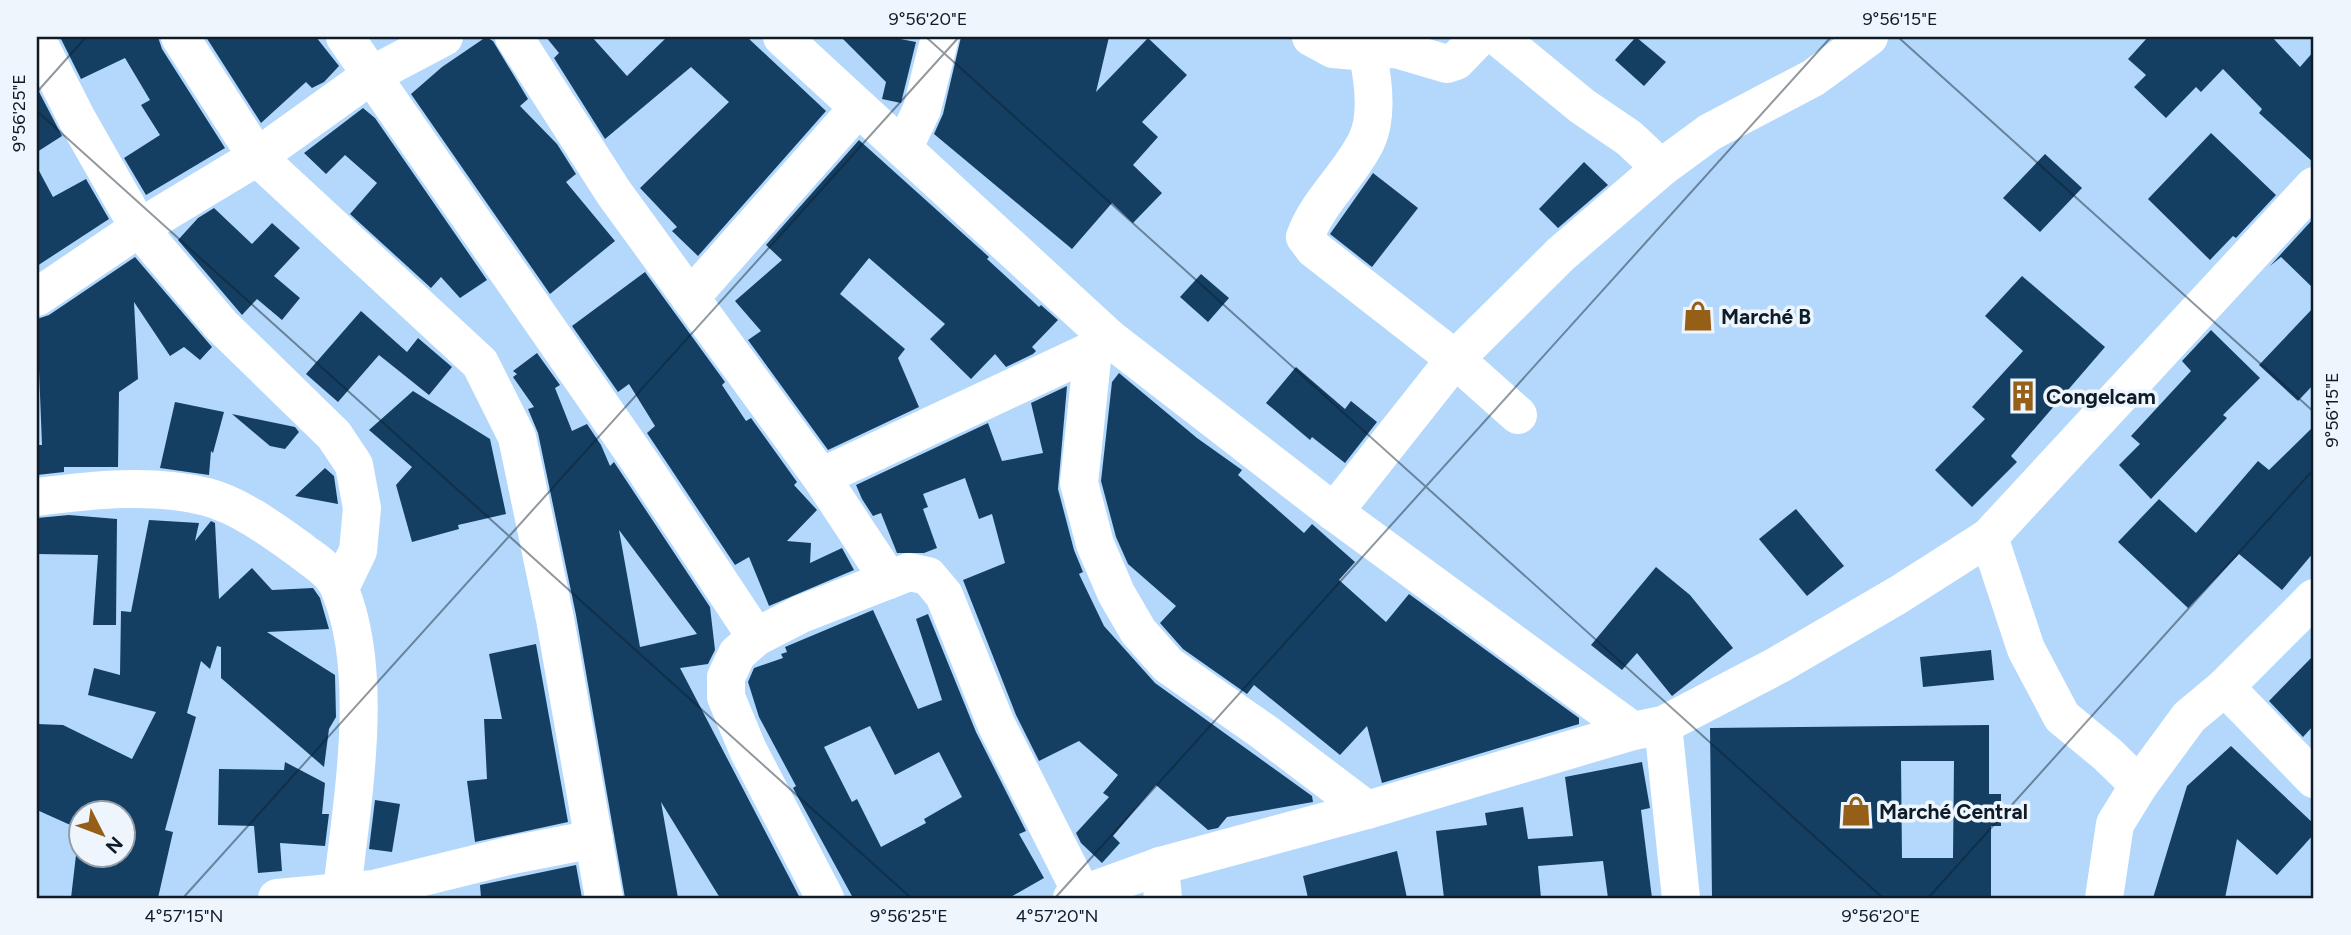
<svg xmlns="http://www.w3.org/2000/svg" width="2351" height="935" font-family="Figtree,sans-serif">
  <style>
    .building { fill: #143f63; fill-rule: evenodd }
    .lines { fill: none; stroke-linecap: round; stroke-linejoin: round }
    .minor { stroke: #fff; stroke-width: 38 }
    .ticks { fill: none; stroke: #0e1c29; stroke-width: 2; stroke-opacity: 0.45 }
    .labels { text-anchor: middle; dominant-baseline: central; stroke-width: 7; stroke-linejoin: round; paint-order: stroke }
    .poi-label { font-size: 21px; font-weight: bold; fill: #0e1c29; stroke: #eef5fd; text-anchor: start }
    .neatline { fill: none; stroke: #0e1c29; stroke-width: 2.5 }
    .ticks-label { font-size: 18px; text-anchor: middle; fill: #0e1c29 }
  </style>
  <rect width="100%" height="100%" fill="#b3d8fc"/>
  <g class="building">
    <polygon points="60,37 158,37 162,49 225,148 146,195 124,158 160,135 141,105 150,100 125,58 81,79"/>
    <polygon points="206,37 316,37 339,66 324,82 312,88 306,82 261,123"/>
    <polygon points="486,37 493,41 528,99 520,106 557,144 576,174 566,182 615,241 550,294 411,94 442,67"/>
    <polygon points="546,37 592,37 627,76 667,37 747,37 826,111 698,256 672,231 677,227 640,188 729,102 691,67 605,139 554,58 559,53"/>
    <polygon points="841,37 890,37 916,42 901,103 882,99 886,82"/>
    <polygon points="961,37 1109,37 1096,92 1148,38 1187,75 1142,122 1158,137 1133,165 1162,193 1133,223 1112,203 1072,249 934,134 943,114"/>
    <polygon points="1636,37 1666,62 1644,86 1615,60"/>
    <polygon points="2148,37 2272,37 2300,67 2314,51 2314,163 2259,113 2262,109 2223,69 2201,92 2196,87 2166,118 2134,87 2146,75 2128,59"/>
    <polygon points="37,88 62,136 37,152"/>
    <polygon points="363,108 375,118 487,280 460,298 441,277 431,288 350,214 377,183 345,155 326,174 304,153"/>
    <polygon points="2211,133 2276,195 2236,238 2233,236 2210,260 2148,199"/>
    <polygon points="859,140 989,257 987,259 1039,307 1041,305 1058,320 1032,347 1036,351 1033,354 1006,367 995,354 971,379 930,339 945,324 869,258 840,294 905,349 898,358 919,407 828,450 748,340 761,331 735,301 782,260 766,245"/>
    <polygon points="2045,154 2082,188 2040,232 2003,198"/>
    <polygon points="1584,162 1608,185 1558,228 1539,209"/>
    <polygon points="37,167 53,197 86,179 109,219 37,266"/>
    <polygon points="1373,173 1418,208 1372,267 1330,234"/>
    <polygon points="214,208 252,244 272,223 300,248 274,276 300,298 282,320 257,299 242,315 178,240 198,218"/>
    <polygon points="2314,218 2314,289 2281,257 2270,266"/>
    <polygon points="135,257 212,347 200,360 184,347 170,356 134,302 138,379 119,392 118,467 64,467 64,472 37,475 37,445 42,445 37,319 49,315"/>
    <polygon points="645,272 725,382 722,385 746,421 751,418 797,482 794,485 817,510 787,541 811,543 810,563 842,548 854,570 769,606 749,557 735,565 647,433 655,426 629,384 618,392 572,326"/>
    <polygon points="1201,274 1229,298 1208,322 1180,297"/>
    <polygon points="2022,276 2105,347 2011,456 2017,462 1972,507 1935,470 1985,419 1972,407 2023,351 1985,316"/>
    <polygon points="2314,307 2314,384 2298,401 2259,365"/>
    <polygon points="361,311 407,352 418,338 452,367 429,395 379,355 338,402 306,374"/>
    <polygon points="2211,330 2260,378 2223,415 2227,418 2151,499 2119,465 2140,444 2131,436 2191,371 2182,361"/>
    <path d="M537 353 560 385 555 388 572 431 587 424 601 445 610 466 614 462 710 607 715 650 708 664 680 668 800 898H720L661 802 678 898H625L576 615 538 433 528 409 534 407 513 377 517 374 513 371ZM619 530 697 634 640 647Z"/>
    <polygon points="1296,367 1345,409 1351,401 1377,422 1345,463 1312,437 1310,440 1266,403"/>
    <polygon points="1119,373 1197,438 1242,470 1238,475 1304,533 1312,524 1355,562 1339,580 1386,622 1409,594 1579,718 1579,724 1382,783 1367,726 1340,755 1254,685 1247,694 1183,649 1160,623 1176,606 1128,564 1116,537 1101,481 1112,382"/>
    <polygon points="1067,386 1058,489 1074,550 1083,572 1079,574 1104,626 1155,683 1312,796 1313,802 1227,817 1218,828 1208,830 1156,785 1113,836 1120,843 1102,863 1081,843 1076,833 1109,797 1103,793 1118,775 1079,741 1039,761 1016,715 963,580 1005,563 992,514 979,519 965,478 923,494 928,507 923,509 937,548 924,553 897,553 881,513 873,516 862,499 856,485 988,423 1002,461 1043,453 1031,403"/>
    <polygon points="413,391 490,439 506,514 458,525 459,529 412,542 396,485 412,467 369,430"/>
    <polygon points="175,402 224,412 213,453 211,451 209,475 160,468"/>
    <polygon points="232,414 295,427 299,432 285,449 270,446"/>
    <polygon points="2314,426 2314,552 2282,590 2239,554 2188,608 2118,542 2159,499 2196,533 2258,461 2269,470"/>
    <polygon points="325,468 334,476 338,504 295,496"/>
    <polygon points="1796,509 1844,566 1807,596 1759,539"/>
    <polygon points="69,515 117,519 116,625 93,625 98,555 37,554 37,518"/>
    <polygon points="149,520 199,523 195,541 211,521 215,523 219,599 252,568 272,590 313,588 320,598 329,629 267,632 335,675 336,717 329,729 324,767 221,678 221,647 217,646 210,669 201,661 187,713 196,717 165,830 173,832 158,898 71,898 76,855 122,859 122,813 80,813 77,828 37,810 37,724 63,725 132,759 156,712 88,695 94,668 120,675 121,611 131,612"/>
    <polygon points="1656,567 1690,595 1733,648 1672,696 1637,653 1622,670 1591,645"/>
    <path d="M873 610 918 709 942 700 916 619 928 614 976 732 1026 831 1019 834 1044 878 1009 898H853L793 788 796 786 759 717 748 682 754 668 783 658 781 654 787 652 785 647ZM870 726 895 775 939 752 962 797 924 819 926 823 881 847 857 799 852 802 824 747Z"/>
    <polygon points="536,644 568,822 475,842 467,781 487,779 484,719 502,719 489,654"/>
    <polygon points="1991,650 1994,680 1923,687 1920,657"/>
    <polygon points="2314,655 2314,725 2303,737 2269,701"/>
    <path d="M1989 725V794H2001V826H1991V896L1712 898 1710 728ZM1901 761H1954L1953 858H1902Z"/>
    <polygon points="2231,746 2314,824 2314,834 2277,875 2237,839 2225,898 2153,898 2187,786"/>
    <polygon points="285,762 325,783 322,814 329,814 325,846 280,843 282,871 258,873 254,826 218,825 219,769 284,770"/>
    <polygon points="1642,762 1650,808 1641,810 1652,898 1608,898 1603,861 1538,866 1541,898 1444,898 1436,831 1487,825 1485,813 1523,807 1528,839 1573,836 1565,777"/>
    <polygon points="375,800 400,804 392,852 369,849"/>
    <polygon points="1397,851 1407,898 1308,898 1303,876"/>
    <polygon points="576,865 582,898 481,898 480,885"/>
  </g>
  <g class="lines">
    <g class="minor">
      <polyline points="345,37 640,462 756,637"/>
      <polyline points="444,37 370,76 257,157 480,363 517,437 555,619 604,898"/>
      <polyline points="514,37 614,193 821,477 889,580"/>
      <polyline points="782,37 1109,338 1334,512 1633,731"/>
      <polyline points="1311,37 1333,49 1356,51 1396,49 1447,64 1456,61 1479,37"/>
      <polyline points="1498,37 1582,106 1629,138 1661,168"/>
      <polyline points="37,40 77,119 139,228 221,325 334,435 354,465 362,508 358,551 340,588"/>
      <path d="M1367 51C1373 78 1379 116 1366 142 1349 176 1318 201 1305 237L1314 249 1455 359 1518 415"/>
      <polyline points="904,147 922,109 940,37"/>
      <polyline points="37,297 139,228 257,157 180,37"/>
      <polyline points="690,298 858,108"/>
      <polyline points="1093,350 1079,483 1095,544 1116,593 1138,631 1168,665 1264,732 1367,810"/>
      <polyline points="821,477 1093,350 1109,338"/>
      <path d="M37 497C91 490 153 483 207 497 240 506 271 529 299 549 314 561 333 571 340 590 375 675 352 801 342 891"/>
      <polyline points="1334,512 1455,359 1561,254 1661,168 1710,132 1813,78 1869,37"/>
      <polyline points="1989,537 2026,649 2062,717 2107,754 2139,785"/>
      <polyline points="2225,687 2314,779"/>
      <polyline points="1663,725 1681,898"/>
      <polyline points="1160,866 1163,898"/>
      <polyline points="277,898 374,889 512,855 594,839"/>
      <polyline points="825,898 748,750 726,697 726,677 737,654 756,637 801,614 909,572 928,576 944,595 996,724 1081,892"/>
      <polyline points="1072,898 1160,866 1367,810 1633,731 1663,725 1778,665 1898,595 1989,537 2314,186"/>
      <polyline points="2104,898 2115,824 2139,785 2189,717 2225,687 2314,598"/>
    </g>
  </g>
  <path class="ticks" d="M926 37 1883 898M1898 37 2314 412M37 92 86 37M37 111 911 898M183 898 959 37M1055 898 1831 37M1928 898 2314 469"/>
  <defs>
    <g id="shop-bare" transform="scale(2.415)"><path d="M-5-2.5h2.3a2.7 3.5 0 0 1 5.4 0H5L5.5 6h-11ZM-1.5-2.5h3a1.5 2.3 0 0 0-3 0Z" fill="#955f17" stroke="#eef5fd" stroke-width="2.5" paint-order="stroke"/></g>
    <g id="building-bare" transform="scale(2.415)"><path d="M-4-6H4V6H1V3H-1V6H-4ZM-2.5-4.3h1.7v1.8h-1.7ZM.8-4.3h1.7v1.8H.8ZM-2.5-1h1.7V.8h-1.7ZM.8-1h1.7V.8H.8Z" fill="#955f17" stroke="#eef5fd" stroke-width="2.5" paint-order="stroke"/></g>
  </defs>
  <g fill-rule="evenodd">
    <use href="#shop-bare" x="1698" y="316"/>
    <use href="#building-bare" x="2023" y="396"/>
    <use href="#shop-bare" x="1856" y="811"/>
  </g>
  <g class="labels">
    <g class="poi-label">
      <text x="1721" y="316">Marché B</text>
      <text x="2046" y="396">Congelcam</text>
      <text x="1879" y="811">Marché Central</text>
    </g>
  </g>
  <rect width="2351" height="935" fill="none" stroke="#eef5fd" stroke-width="77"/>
  <g transform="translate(102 834) rotate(132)"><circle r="33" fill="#eef5fd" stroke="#949ea8" stroke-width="2"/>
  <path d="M0-5L12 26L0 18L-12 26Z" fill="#955f17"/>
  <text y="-10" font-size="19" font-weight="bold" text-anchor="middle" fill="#0e1c29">N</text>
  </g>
  <rect x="38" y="38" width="2274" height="859" class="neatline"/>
  <g class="ticks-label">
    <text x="928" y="25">9°56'20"E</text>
    <text x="1900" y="25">9°56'15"E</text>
    <text transform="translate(19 113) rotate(-90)" y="6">9°56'25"E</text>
    <text transform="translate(2332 410) rotate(-90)" y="6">9°56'15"E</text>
    <text x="184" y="922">4°57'15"N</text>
    <text x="909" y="922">9°56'25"E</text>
    <text x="1057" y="922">4°57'20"N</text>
    <text x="1881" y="922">9°56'20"E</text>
  </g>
</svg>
